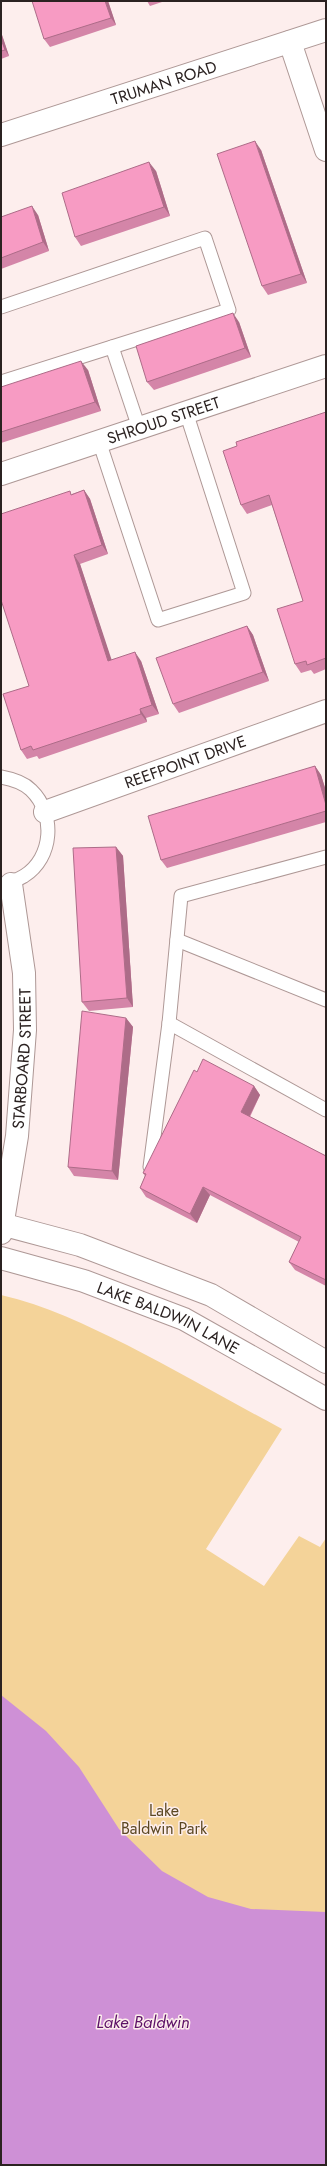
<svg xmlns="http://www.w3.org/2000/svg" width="327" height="2166" font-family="Jost,sans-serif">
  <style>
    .green { fill: #f4d399 }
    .water { fill: #ce90d6 }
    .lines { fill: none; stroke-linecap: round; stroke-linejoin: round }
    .service-casing { stroke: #ae9896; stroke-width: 15 }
    .minor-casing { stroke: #ae9896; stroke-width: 24 }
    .tertiary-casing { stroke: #ae9896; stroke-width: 24 }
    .service { stroke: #fff; stroke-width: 13 }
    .minor { stroke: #fff; stroke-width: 22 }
    .tertiary { stroke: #fff; stroke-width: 22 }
    .wall { fill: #d485a8 }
    .shaded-wall { fill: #ad6c88 }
    .building { fill: #f79bc3; stroke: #ad6c88 }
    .labels { text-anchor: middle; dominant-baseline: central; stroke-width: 3; stroke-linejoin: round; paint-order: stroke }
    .street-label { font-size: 16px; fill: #2b2221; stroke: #fdeeed }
    .park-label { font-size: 16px; fill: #5c4823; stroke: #fdeeed }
    .water-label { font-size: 17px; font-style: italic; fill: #5d1167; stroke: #fdeeed }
  </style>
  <rect width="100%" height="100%" fill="#fdeeed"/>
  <path class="green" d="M1 1295C46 1305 86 1325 127 1345 179 1372 230 1401 282 1429L206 1549 264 1586 299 1536 320 1547 326 1538V2165L1 2053Z"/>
  <polygon class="water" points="1,1695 46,1731 79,1767 119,1829 162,1871 208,1897 251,1909 326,1912 326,2165 1,2165"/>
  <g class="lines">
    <g class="service-casing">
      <g id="service">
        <polyline points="1,307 205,238 229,310 1,382"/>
        <polyline points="112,347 139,428"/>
        <polyline points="99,441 158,620 244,593 186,412"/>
        <path d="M1 777C12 779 23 782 31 790 56 814 53 858 24 876 17 880 12 883 4 884"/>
        <polyline points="177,940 326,1000"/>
        <polyline points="169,1023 326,1110"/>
        <polyline points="150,1167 169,1023 181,896 326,857"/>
      </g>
    </g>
    <g class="minor-casing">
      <g id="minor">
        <polyline points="290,42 326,150"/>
        <path id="s1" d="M1 135 326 30"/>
        <path id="s2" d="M1 474 326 366"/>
        <path id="s3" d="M45 812 326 711"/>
        <path id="s4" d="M1 1233 17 1136 25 1030 24 973 11 884"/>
      </g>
    </g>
    <g class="tertiary-casing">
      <g id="tertiary">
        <polyline points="1,1224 80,1245 211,1295 326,1362"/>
        <path id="s5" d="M1 1258 84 1281 184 1319 326 1399"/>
      </g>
    </g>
    <use href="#service" class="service"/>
    <use href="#minor" class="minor"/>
    <use href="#tertiary" class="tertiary"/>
  </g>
  <g class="wall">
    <polygon points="108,1 116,25 50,47 44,39"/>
    <polygon points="147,1 165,1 150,6"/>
    <polygon points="1,32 9,56 1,59"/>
    <polygon points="261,150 307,283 268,295 262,286"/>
    <polygon points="156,171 170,216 81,246 75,237"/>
    <polygon points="38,215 49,251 1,269 1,217"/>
    <polygon points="239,322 251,357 154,390 147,382"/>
    <polygon points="88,370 101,411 1,443 1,387"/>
    <polygon points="326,412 326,669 314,674 311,670 301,673 295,664 303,601 272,505 247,514 241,505"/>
    <polygon points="84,490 90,499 108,554 80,564 111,660 141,661 159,714 146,718 147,722 39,759 37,756 27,759 21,750 29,686 72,494"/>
    <polygon points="247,626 253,635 269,681 179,713 173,704"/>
    <polygon points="315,766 321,775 326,791 326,822 167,868 161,860"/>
    <polygon points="116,847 123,856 133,1007 89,1011 82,1002"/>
    <polygon points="126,1018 133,1027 118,1180 74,1176 68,1167"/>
    <polygon points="197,1072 254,1086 260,1095 250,1117 326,1156 326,1286 295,1270 289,1262 299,1242 210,1195 197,1223 146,1197 140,1188 145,1176 143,1173"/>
  </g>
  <g class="shaded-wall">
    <polygon points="105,1 108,1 116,25 111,18"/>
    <polygon points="1,32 9,56 5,50 1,39"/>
    <polygon points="255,141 261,150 307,283 301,274"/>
    <polygon points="149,162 156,171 170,216 164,207"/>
    <polygon points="32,206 38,215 49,251 43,242"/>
    <polygon points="233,313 239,322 251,357 245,348"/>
    <polygon points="81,361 88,370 101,411 95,402"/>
    <polygon points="84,490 90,499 108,554 102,545"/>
    <polygon points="74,555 80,564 115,670 108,661"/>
    <polygon points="247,626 253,635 269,681 263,672"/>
    <polygon points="135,652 141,661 159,714 152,705"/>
    <polygon points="140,709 146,718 147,722 141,714"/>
    <polygon points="315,766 321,775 326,791 326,805"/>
    <polygon points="116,847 123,856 133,1007 127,998"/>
    <polygon points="126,1018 133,1027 118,1180 112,1171"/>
    <polygon points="254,1086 260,1095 247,1121 241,1112"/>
    <polygon points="203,1187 210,1195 197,1223 190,1214"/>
  </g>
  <g class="building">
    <polygon points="32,1 105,1 111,18 44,39"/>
    <polygon points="1,39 5,50 1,51"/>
    <polygon points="255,141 301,274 262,286 217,154"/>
    <polygon points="149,162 164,207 75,237 62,193"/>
    <polygon points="32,206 43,242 1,258 1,217"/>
    <polygon points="233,313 245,348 147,382 136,346"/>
    <polygon points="81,361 95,402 1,432 1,387"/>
    <polygon points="326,412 326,658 307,665 306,661 295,664 277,609 303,601 269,495 241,505 223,451 237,446 236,442"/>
    <polygon points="84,490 102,545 74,555 108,661 135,652 152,705 140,709 141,714 33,750 31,746 21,750 3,694 29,686 1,600 1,514 70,491 71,495"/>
    <polygon points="247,626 263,672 173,704 156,658"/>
    <polygon points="315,766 326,805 326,811 161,860 148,816"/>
    <polygon points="116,847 127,998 82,1002 73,848"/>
    <polygon points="82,1011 126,1018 112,1171 68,1167"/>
    <polygon points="203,1059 254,1086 241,1112 326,1156 326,1280 289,1262 301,1237 203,1187 190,1214 140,1188 146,1174 143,1173 194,1070 197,1072"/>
  </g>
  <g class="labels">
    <g class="street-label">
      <text stroke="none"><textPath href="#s1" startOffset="171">TRUMAN ROAD</textPath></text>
      <text stroke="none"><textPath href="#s2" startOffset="171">SHROUD STREET</textPath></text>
      <text stroke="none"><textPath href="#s3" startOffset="149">REEFPOINT DRIVE</textPath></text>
      <text stroke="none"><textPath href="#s4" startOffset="176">STARBOARD STREET</textPath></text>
      <text stroke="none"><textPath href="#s5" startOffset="178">LAKE BALDWIN LANE</textPath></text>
    </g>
    <g class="park-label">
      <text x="164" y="1810">Lake<tspan x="164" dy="18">Baldwin Park</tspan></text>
    </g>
    <g class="water-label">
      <text x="143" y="2022">Lake Baldwin</text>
    </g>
  </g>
  <rect width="327" height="2166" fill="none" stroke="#2b2221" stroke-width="4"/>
</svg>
